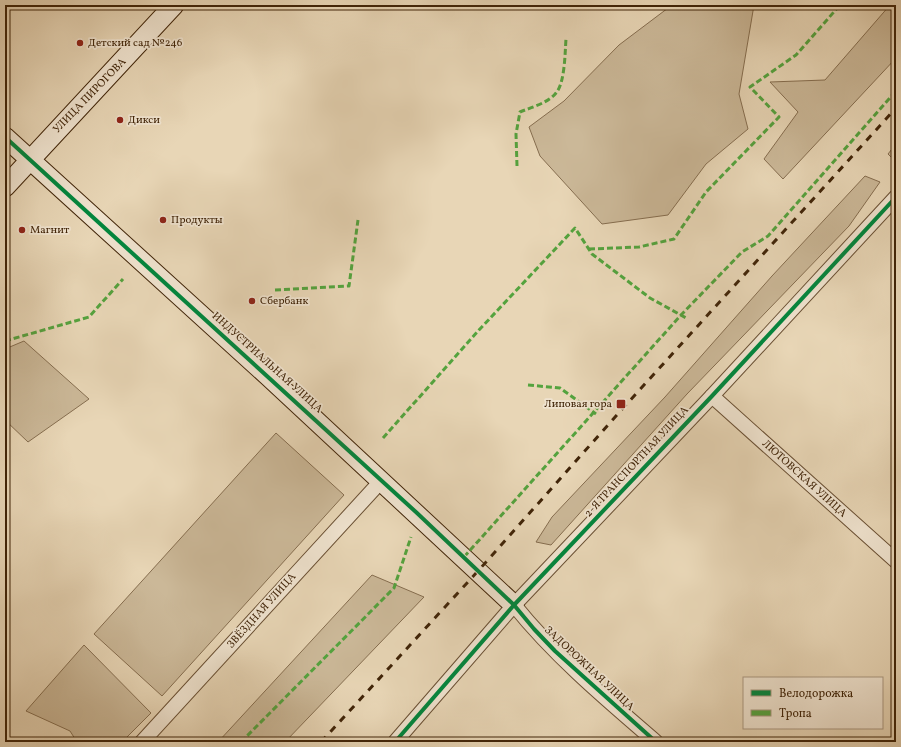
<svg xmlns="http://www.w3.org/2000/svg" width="901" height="747" font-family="Vollkorn,serif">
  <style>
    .green { fill: #cbb898; stroke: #866e50 }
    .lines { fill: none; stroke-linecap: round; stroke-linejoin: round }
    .street-casing { stroke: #6a5034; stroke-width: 16 }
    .secondary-casing { stroke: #402408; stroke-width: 21 }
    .street { stroke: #f0e4d0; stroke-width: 14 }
    .secondary { stroke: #f0e4d0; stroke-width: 19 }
    .rail { stroke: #402408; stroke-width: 3; stroke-dasharray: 7 7; stroke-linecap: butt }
    .quiet { stroke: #54a33e; stroke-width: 3; stroke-dasharray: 6 3; stroke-linecap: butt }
    .cycleway-casing { stroke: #f0e4d0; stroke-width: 6 }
    .cycleway { stroke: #00873e; stroke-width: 4 }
    .poi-dot { fill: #8f2418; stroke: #f0e4d0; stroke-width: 1.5 }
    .labels { text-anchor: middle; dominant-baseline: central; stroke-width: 3.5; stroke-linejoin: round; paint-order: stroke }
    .poi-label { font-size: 11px; fill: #402408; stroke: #f0e4d0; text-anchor: start }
    .street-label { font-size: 11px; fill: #402408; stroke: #f0e4d0 }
  </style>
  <rect width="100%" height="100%" fill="#e8d6b6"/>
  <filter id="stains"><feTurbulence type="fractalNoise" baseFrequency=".005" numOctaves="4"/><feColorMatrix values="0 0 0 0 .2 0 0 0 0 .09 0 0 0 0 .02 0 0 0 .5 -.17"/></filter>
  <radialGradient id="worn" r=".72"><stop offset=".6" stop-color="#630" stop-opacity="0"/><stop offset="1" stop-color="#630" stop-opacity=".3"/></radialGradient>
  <g class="green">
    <polygon points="672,5 754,5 739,94 748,129 706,164 668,215 602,224 540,156 529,127 564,101 619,45"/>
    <polygon points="890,5 896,5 896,58 783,179 764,159 798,112 770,82 825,80"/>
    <polygon points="896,144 896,162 888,154"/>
    <polygon points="865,176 880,182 849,226 687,394 551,545 536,542 552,517 665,397 772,276"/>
    <polygon points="24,341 89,399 28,442 5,420 5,349"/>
    <polygon points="276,433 344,495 162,696 94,634"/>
    <polygon points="372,575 424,597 285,742 218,742"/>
    <polygon points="84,645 151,713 122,742 77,742 70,731 26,711"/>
  </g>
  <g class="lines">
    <g class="street-casing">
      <g id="street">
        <polyline points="712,396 896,561"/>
        <path d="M514 605C555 656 606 699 656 742"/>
        <polyline points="142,742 382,480"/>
        <polyline points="395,742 514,605 712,396 896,197"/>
      </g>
    </g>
    <g class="secondary-casing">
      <g id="secondary">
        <polyline points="5,137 268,376 514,605"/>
        <polyline points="5,187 174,5"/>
      </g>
    </g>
    <use href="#street" class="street"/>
    <use href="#secondary" class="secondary"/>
    <polyline class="rail" points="321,742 478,571 624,407 896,108"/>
    <g class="quiet">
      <path d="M517 166 516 134 520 112C532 107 548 103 556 93 565 83 565 52 566 39"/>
      <polyline points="589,249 639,247 674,239 706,192 779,117 750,87 796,55 840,5"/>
      <polyline points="275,290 349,286 358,220"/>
      <polyline points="5,341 89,317 123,279"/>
      <polyline points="528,385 560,388 596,414"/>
      <polyline points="383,438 479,330 575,228 592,254 650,298 688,319"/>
      <polyline points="464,557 681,315 742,252 768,236 896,91"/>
      <polyline points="241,742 394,588 411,537"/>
    </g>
    <g class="cycleway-casing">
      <g id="cycleway">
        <polyline points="5,137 417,513 514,605 534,629 555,651 656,742"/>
        <polyline points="395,742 514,605 712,396 896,197"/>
      </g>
    </g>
    <use href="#cycleway" class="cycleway"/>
  </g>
  <g class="poi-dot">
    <circle cx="80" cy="43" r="4"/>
    <circle cx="120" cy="120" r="4"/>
    <circle cx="163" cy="220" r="4"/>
    <circle cx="22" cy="230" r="4"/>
    <circle cx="252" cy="301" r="4"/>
    <rect x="616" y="399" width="10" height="10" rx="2"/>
  </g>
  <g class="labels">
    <g class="poi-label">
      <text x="88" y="43">Детский сад №246</text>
      <text x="128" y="120">Дикси</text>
      <text x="171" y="220">Продукты</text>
      <text x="30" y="230">Магнит</text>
      <text x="260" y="301">Сбербанк</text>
      <text x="612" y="404" text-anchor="end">Липовая гора</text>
    </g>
    <g class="street-label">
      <text transform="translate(90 96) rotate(-46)">УЛИЦА ПИРОГОВА</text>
      <text transform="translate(267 363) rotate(42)">ИНДУСТРИАЛЬНАЯ УЛИЦА</text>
      <text transform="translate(637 462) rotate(-47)">2-Я ТРАНСПОРТНАЯ УЛИЦА</text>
      <text transform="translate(804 479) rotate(42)">ЛЮТОВСКАЯ УЛИЦА</text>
      <text transform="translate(262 611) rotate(-48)">ЗВЁЗДНАЯ УЛИЦА</text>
      <text transform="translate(589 669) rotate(43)">ЗАДОРОЖНАЯ УЛИЦА</text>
    </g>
  </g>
  <rect width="901" height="747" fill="none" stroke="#e8d6b6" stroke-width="20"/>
  <rect x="6" y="6" width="889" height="735" fill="none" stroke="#402408" stroke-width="2"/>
  <rect x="10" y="10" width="881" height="727" fill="none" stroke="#402408"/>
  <rect x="743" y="677" width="140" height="52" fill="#f0e4d0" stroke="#aa9780"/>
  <rect x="751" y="690" width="20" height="6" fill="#00873e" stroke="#aa9780"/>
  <text x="779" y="697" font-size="12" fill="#402408">Велодорожка</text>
  <rect x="751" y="710" width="20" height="6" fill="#54a33e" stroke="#aa9780"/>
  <text x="779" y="717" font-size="12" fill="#402408">Тропа</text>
  <rect width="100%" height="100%" filter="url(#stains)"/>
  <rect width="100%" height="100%" fill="url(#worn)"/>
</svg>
